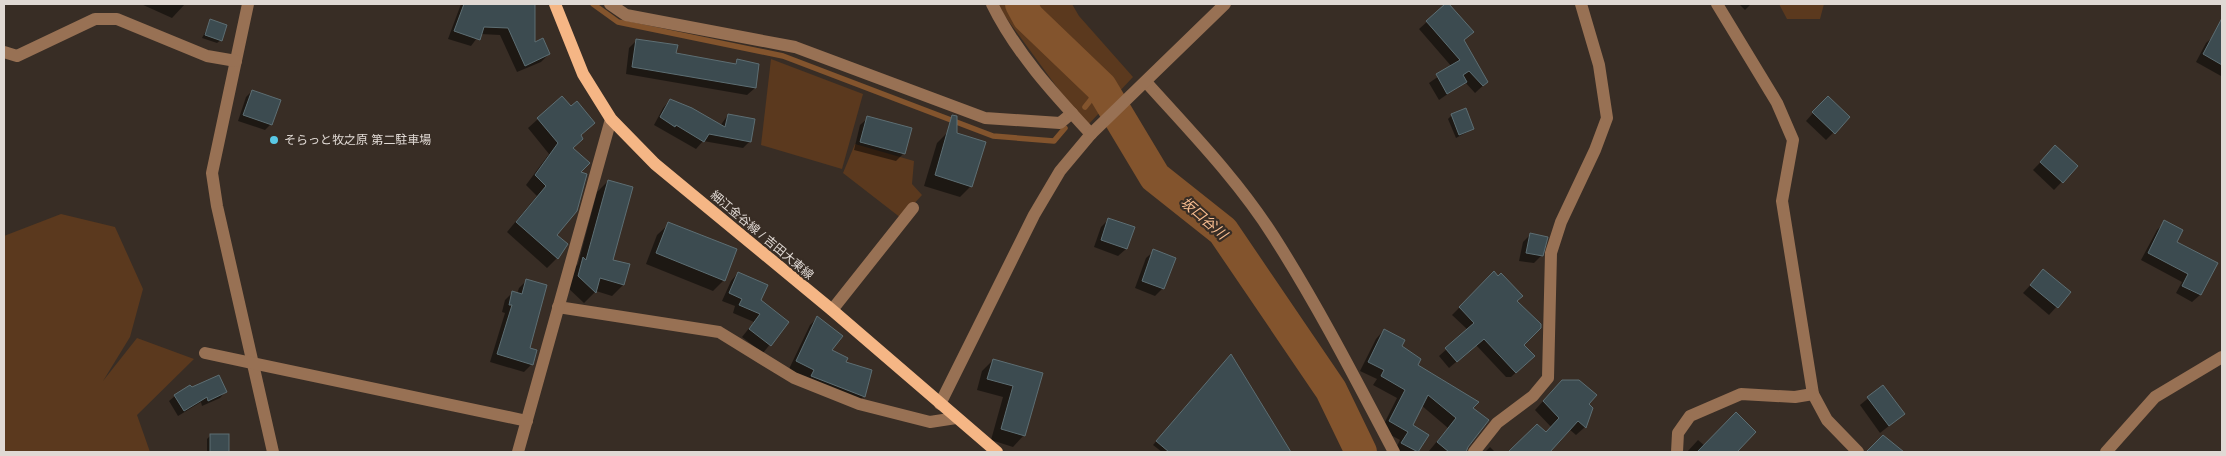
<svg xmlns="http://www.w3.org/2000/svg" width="2226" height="456" font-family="Arial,'Noto Sans JP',sans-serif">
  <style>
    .green { fill: #5b391e }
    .shadow { fill: #0007 }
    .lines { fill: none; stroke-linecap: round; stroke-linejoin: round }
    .stream { stroke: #83542d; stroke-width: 5.5 }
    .river { stroke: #83542d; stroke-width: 32 }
    .building { fill: #3c4b50; stroke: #5d6e73 }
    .minor { stroke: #987154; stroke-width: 12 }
    .major { stroke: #f5b685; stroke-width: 12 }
    .poi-dot { fill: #59c8e5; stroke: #382d25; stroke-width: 2 }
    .labels { text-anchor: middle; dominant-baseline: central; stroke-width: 4.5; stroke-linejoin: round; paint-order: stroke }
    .poi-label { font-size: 12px; fill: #e0d9d4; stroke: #382d25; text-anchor: start }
    .street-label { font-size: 12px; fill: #e0d9d4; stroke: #382d25 }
    .water-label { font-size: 14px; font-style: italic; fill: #f8bd90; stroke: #382d25 }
  </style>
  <rect width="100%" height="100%" fill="#382d25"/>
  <g class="green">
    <polygon points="996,4 1072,4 1079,16 1133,77 1086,127"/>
    <polygon points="1779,4 1824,4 1820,19 1787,19"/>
    <polygon points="771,59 863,94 842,169 761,145"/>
    <polygon points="855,144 914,161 912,184 922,195 901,218 843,173"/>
    <polygon points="61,214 115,227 143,289 130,337 103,381 137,338 194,359 137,415 150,452 4,452 4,236"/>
  </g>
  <g class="shadow">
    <polygon points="141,4 185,4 172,18"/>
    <polygon points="461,4 533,4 533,44 549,54 541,62 517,72 500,35 480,34 471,46 448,39"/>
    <polygon points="1447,4 1472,32 1463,41 1487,82 1475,93 1465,82 1439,100 1429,83 1452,67 1419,29"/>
    <polygon points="1739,4 1751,4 1745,10"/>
    <polygon points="211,21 221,40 217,43 202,38"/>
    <polygon points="2214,36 2222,40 2221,76 2196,62 2206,43"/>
    <polygon points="637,40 675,54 734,65 737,61 755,88 747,95 626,74 629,48"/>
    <polygon points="252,91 271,124 265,130 238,121 246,97"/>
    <polygon points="670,100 720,126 728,115 750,141 743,148 703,141 696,149 654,125 663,108"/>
    <polygon points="1820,105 1849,117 1826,140 1806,121"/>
    <polygon points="571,108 593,123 580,136 572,149 579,173 555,235 557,258 547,268 507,232 537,196 526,185 549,154 528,128 538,119"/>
    <polygon points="1452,115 1473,129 1456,138 1448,119"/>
    <polygon points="868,118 904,153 896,161 854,150 860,125"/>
    <polygon points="948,132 971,186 960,197 924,186 937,143"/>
    <polygon points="2055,147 2076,167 2054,190 2033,170"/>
    <polygon points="608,181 612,261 629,265 623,285 612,296 596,291 584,303 567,287 572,270 578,264 597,192"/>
    <polygon points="1108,220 1126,249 1118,256 1094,247 1101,227"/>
    <polygon points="2165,222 2175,243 2216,264 2200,295 2192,302 2176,293 2182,282 2141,260 2157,230"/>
    <polygon points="669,224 724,280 713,291 646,264 657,235"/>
    <polygon points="1531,234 1542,255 1534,263 1519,261 1523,242"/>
    <polygon points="1154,251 1163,288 1155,296 1135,288 1146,258"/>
    <polygon points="738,273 760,301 788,322 763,353 742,337 754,322 733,313 735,306 722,301 731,281"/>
    <polygon points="1494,273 1516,301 1523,345 1533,356 1511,377 1506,377 1476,345 1449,368 1439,356 1468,330 1452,315"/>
    <polygon points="2038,277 2069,293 2049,315 2023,293"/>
    <polygon points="526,281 528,349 532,364 524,372 490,362 505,313 502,312 505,300 513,292 517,294 519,288"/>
    <polygon points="817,318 831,351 844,363 864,396 856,404 789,369 810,325"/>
    <polygon points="1384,330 1416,365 1472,408 1465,452 1429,451 1448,428 1421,405 1411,425 1427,435 1417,452 1394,452 1400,440 1381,430 1397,398 1373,385 1377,379 1360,371 1376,339"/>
    <polygon points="1231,356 1290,452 1162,452 1153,445"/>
    <polygon points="993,360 1042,374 1024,435 1013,447 991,440 1003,397 977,390 982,371"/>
    <polygon points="1883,386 1904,414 1880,433 1860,405"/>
    <polygon points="1553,390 1591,408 1585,427 1576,435 1569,429 1547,452 1510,452 1537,426 1546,434 1552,428 1535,410"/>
    <polygon points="225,392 220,398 202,406 201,402 178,416 169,401 175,396"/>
    <polygon points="1755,432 1735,452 1687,452 1698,440 1705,446"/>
    <polygon points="211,435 228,435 228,452 207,452 207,439"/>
    <polygon points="1490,447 1495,452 1485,452"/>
  </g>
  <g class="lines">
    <g class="stream">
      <polyline points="593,4 618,22 783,56 993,136 1054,141 1065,128"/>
      <polyline points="1085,107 1101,87"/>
    </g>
    <polyline class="river" points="1021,4 1028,17 1101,87 1155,177 1223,231 1331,390 1361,452"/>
  </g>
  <g class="building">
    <polygon points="464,4 535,4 535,42 543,38 550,54 525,66 508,28 484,27 480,40 454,31"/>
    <polygon points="1445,4 1449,4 1474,32 1464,40 1488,82 1483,86 1469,71 1463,75 1467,82 1447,94 1436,74 1460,60 1426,21"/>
    <polygon points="2222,18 2222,65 2203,54"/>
    <polygon points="210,19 227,25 222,41 205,35"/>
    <polygon points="636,39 678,45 676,53 736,64 737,59 759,64 756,88 632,67"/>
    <polygon points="252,90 281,100 272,125 243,115"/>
    <polygon points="562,96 571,106 577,101 595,123 581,135 583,139 573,148 590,163 581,172 587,174 577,211 557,235 568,244 558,259 516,222 546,186 535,175 558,143 537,118"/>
    <polygon points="1828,96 1850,117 1835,134 1812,112"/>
    <polygon points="670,99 692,108 725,127 728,114 755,119 751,142 709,134 704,142 676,125 675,127 660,117"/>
    <polygon points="1466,108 1474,129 1459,135 1451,114"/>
    <polygon points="952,115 957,116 957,133 986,142 972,187 935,175"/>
    <polygon points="867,116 912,128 905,154 860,142"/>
    <polygon points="2055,145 2078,166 2063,183 2040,162"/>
    <polygon points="608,180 633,187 613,260 630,264 624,285 600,278 596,293 578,276 583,257 586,260"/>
    <polygon points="1108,218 1135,227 1127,249 1101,240"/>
    <polygon points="2164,220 2183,230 2177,242 2218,263 2201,295 2182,286 2188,274 2148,253"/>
    <polygon points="668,222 737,249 725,281 656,253"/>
    <polygon points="1530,233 1548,237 1543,256 1526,253"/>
    <polygon points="1153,249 1176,258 1164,289 1142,281"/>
    <polygon points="2043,269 2071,292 2058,308 2030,285"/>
    <polygon points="1494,271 1498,276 1501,273 1523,296 1517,301 1541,324 1541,328 1524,345 1535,356 1516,373 1484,339 1457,362 1445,348 1474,323 1459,307"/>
    <polygon points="738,272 768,285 761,300 789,322 771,346 749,329 760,314 739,305 742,299 729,293"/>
    <polygon points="526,279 547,285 530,348 537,350 533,365 497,354 512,305 509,305 512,291 522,294"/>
    <polygon points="817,316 843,336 832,350 848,358 846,362 872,370 865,397 811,376 814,370 796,361"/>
    <polygon points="1384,329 1405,340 1402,346 1421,359 1418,365 1479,402 1473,408 1489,420 1468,447 1466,452 1449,452 1437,442 1456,418 1428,395 1413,425 1429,435 1418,452 1401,443 1408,432 1389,421 1405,390 1381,376 1384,370 1368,362"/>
    <polygon points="1231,354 1291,452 1169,452 1156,441"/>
    <polygon points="993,359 1043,373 1025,436 1001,429 1013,386 987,379"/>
    <polygon points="219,375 227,392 208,401 207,397 184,411 174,395 190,385 192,387"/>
    <polygon points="1562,380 1579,380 1597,395 1589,404 1593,408 1586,428 1578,421 1550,452 1508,452 1537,424 1546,432 1559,418 1543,401"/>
    <polygon points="1883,385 1905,414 1889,426 1867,397"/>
    <polygon points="1736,412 1756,432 1737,452 1697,452"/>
    <rect x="210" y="434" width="19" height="18"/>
    <polygon points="1883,435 1904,452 1866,452"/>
  </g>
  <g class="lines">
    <g class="minor">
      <polyline points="248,4 212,173 217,206 273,452"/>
      <polyline points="610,4 626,15 795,47 985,118 1060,123 1072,113"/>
      <path d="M992 4C1016 53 1054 94 1091 134"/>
      <polyline points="1717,4 1777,103 1793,140 1782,201 1813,394 1827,420 1858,452"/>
      <polyline points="4,52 17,56 95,19 117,19 207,56 236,61"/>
      <path d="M1146 82C1190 131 1238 180 1274 237 1318 306 1356 380 1394 452"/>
      <polyline points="558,307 719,332 794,378 859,404 930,422 956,418"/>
      <polyline points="832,310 913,208"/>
      <polyline points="205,353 527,421"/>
      <polyline points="940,404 1034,215 1060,171 1091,134 1225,4"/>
      <polyline points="518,452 611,119"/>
      <polyline points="1474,452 1497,423 1533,396 1548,378 1551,253 1561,222 1595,150 1607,118 1599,65 1581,4"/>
      <polyline points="1677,452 1678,433 1690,416 1741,394 1795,397 1813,394"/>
      <polyline points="2106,452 2155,397 2222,357"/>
    </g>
    <polyline class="major" points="555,4 583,74 611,119 655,164 832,310 997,452"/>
  </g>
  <circle class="poi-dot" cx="274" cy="140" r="5"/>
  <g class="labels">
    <g class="poi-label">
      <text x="284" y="140">そらっと牧之原 第二駐車場</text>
    </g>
    <g class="street-label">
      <text transform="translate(762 235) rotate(40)">細江金谷線 / 吉田大東線</text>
    </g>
    <g class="water-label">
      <text transform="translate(1204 218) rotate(41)">坂口谷川</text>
    </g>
  </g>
  <rect width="2226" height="456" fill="none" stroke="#e0d9d4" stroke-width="10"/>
</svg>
